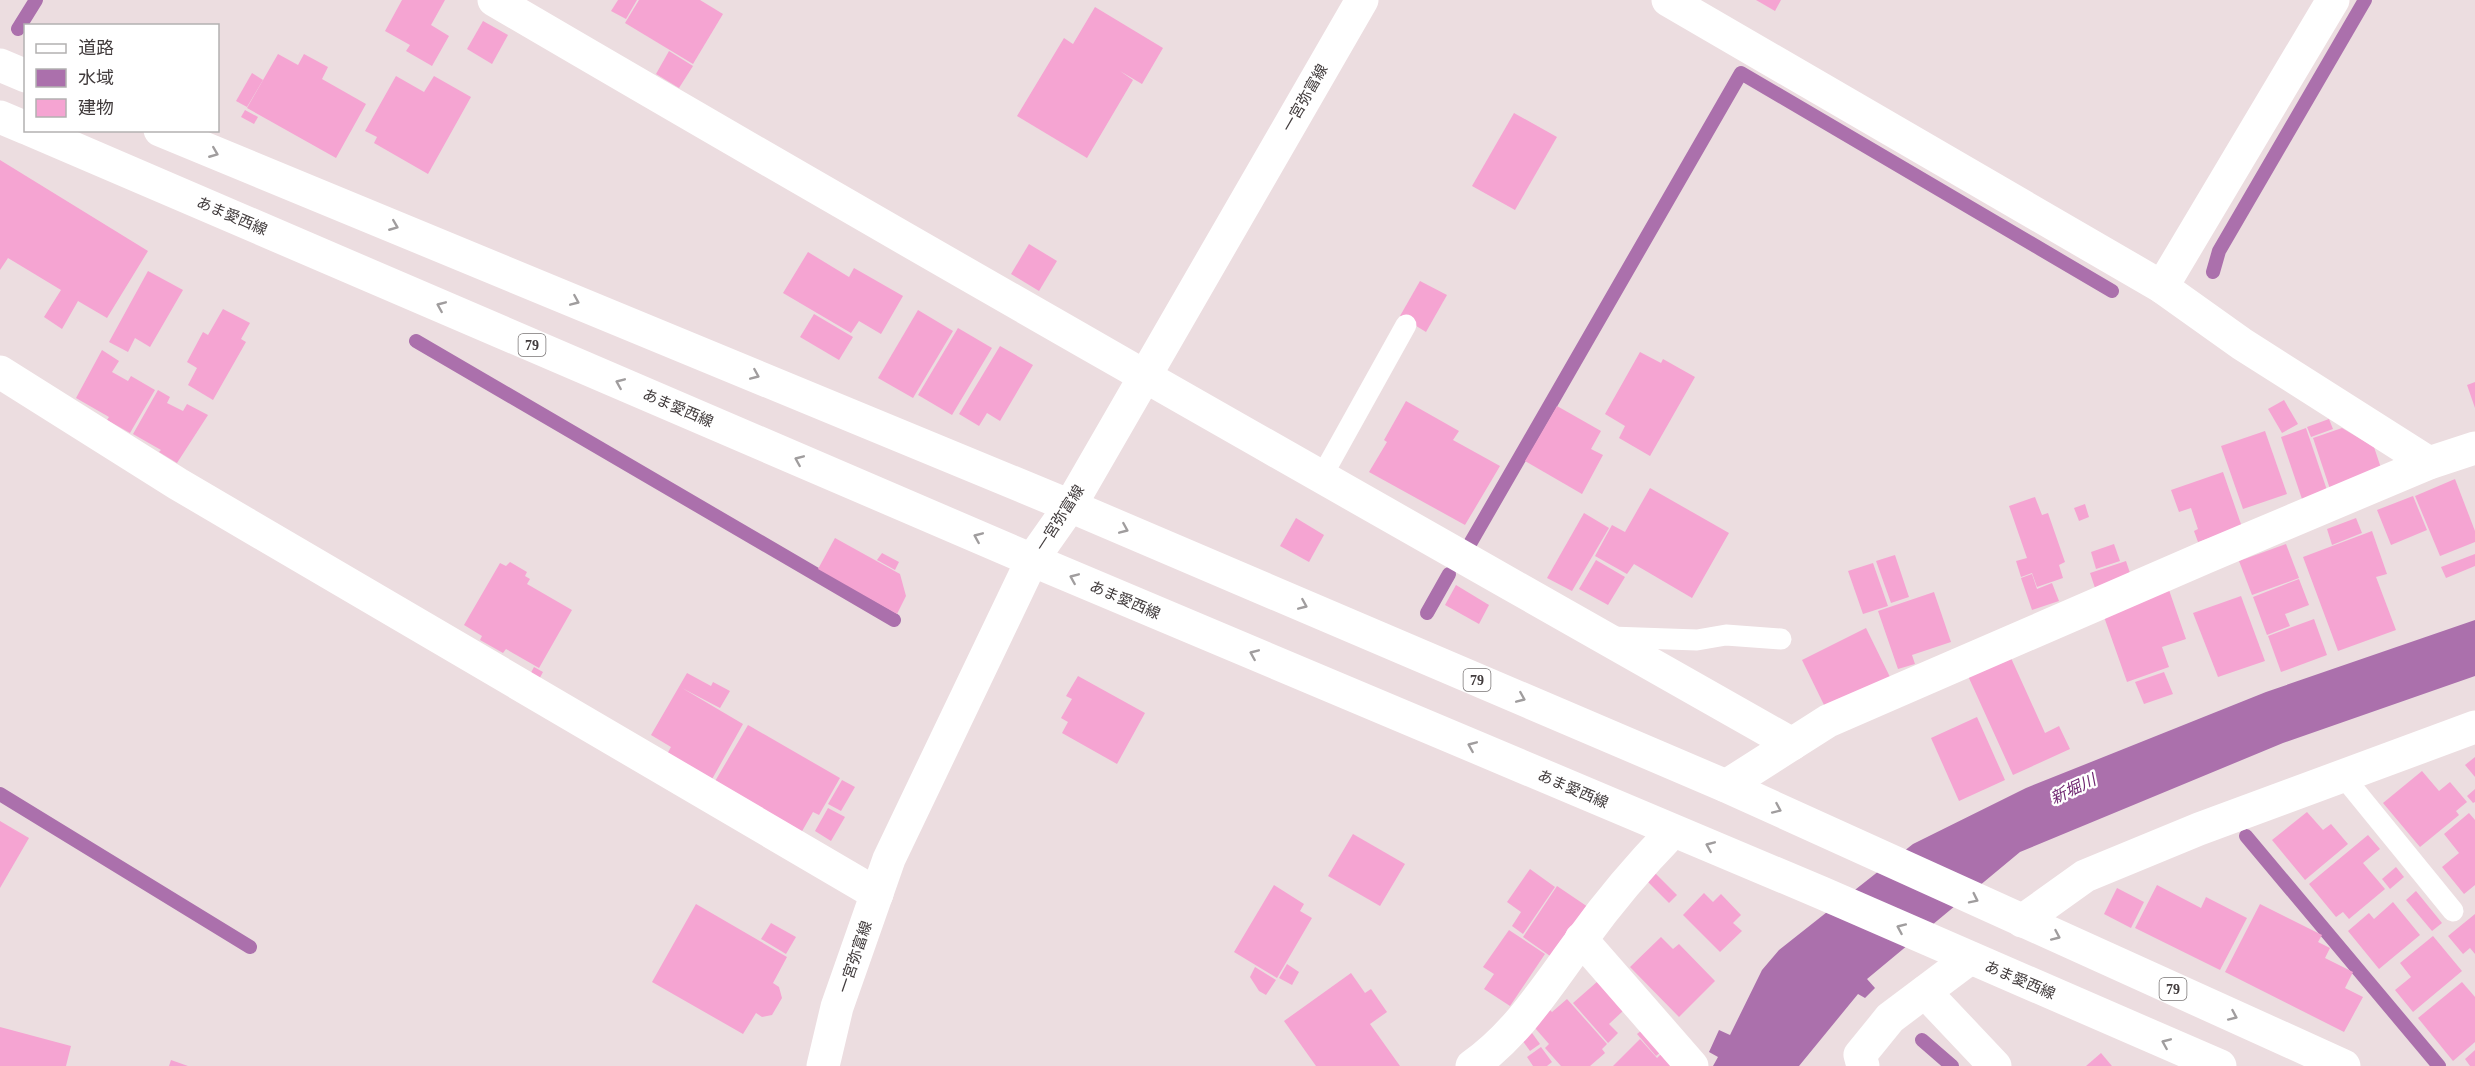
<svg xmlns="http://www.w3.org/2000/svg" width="2475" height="1066" font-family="'Times New Roman','Noto Sans JP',serif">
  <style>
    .water { fill: #ab70ac }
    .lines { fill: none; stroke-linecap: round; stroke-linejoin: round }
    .stream { stroke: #ab70ac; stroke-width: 14 }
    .building { fill: #f5a4d2 }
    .lane { stroke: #fff; stroke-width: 21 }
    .street { stroke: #fff; stroke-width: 33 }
    .secondary { stroke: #fff; stroke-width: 33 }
    .primary { stroke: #fff; stroke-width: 33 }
    .oneway { stroke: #a09d9e }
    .labels { text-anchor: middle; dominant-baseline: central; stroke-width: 4.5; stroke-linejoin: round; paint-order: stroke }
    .shield { fill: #fff; stroke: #7a7676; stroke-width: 1.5 }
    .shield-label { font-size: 14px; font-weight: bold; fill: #413b3c }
    .street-label { font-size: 15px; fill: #413b3c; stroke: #fff }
    .water-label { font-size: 16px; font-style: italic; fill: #702772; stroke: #fff }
  </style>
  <rect width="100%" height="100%" fill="#ecdde0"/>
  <polygon class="water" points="2475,620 2475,676 2283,743 2020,852 1867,979 1875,988 1865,998 1858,994 1799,1066 1713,1066 1718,1057 1709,1052 1719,1030 1730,1035 1762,970 1779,950 1913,844 2026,788 2266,692"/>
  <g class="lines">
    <g class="stream">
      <polyline points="18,29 36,0"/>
      <polyline points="2213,272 2219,251 2365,0"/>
      <polyline points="416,341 894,620"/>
      <polyline points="1471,542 1741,73 2112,291"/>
      <polyline points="1427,613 1449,574"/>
      <polyline points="0,794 250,947"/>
      <polyline points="2246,836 2439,1066"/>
      <polyline points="1922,1040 1952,1066"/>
    </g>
  </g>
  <g class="building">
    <polygon points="402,0 445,0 431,25 449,36 432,66 406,51 410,45 385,31"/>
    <polygon points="618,0 637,0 626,19 611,11"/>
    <polygon points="639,0 700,0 723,14 693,64 625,23"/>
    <polygon points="1756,0 1781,0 1775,11"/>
    <polygon points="1095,7 1163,48 1142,84 1120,71 1133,80 1087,158 1017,116 1064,38 1073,44"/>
    <polygon points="483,21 508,35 492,64 467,49"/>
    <polygon points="669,51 693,66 679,88 656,74"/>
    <polygon points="278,54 298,65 304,54 328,67 322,79 366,104 336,158 247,108"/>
    <polygon points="252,73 263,80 247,107 236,101"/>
    <polygon points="396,76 424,92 434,76 471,97 428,174 374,143 377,137 365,131"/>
    <polygon points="245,110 258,117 254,124 241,117"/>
    <polygon points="1514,113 1557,137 1515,210 1472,186"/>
    <polygon points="0,160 148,251 107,318 78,301 62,329 44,317 61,290 8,258 0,270"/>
    <polygon points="1029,244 1057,261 1039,291 1011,274"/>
    <polygon points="808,252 849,277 854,268 903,296 881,334 859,321 851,333 783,293"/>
    <polygon points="148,271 183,290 150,347 135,338 128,352 109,342"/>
    <polygon points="1420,281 1447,295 1426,332 1400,316"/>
    <polygon points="223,309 250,323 241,339 246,342 213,400 188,385 197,368 187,362 203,332 208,335"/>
    <polygon points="918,310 953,331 913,398 878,378"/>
    <polygon points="814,314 853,337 839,360 800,337"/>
    <polygon points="958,328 992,348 952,415 918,395"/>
    <polygon points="1000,346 1033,365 1000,421 987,413 979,426 959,414"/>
    <polygon points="102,350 119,361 112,372 128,381 131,376 155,390 130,433 107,420 109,417 76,398"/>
    <polygon points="1640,352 1661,363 1663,359 1695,377 1650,456 1619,438 1625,426 1605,414"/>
    <polygon points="2475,382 2475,408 2467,385"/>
    <polygon points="158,390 170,397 167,403 183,411 187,404 208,415 177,463 159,452 161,450 133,434"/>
    <polygon points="2284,400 2298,424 2282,433 2268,409"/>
    <polygon points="1406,401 1459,431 1453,440 1500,466 1465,525 1369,472 1387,442 1384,440"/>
    <polygon points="1557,406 1601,431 1591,449 1603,455 1582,494 1525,461"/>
    <polygon points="2329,419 2333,429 2311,437 2307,427"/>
    <polygon points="2306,428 2329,496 2304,505 2281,437"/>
    <polygon points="2342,428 2374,447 2384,477 2332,495 2313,438"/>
    <polygon points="2265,431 2287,494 2243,509 2221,446"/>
    <polygon points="2223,472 2242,527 2198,542 2194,531 2198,529 2191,508 2179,512 2171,490"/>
    <polygon points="2455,479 2475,531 2475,542 2440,556 2415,496"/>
    <polygon points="1650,488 1729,533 1692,598 1634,564 1627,574 1595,556 1612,525 1625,532"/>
    <polygon points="2413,496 2427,530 2391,545 2377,510"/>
    <polygon points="2035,497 2042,515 2048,513 2065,562 2059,565 2063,578 2037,587 2032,573 2021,577 2016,561 2027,558 2009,506"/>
    <polygon points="2085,504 2089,517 2079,521 2074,508"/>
    <polygon points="1584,513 1609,528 1572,591 1547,578"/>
    <polygon points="1296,518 1324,535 1309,562 1280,546"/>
    <polygon points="2356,518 2362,533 2332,545 2327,529"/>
    <polygon points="2372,531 2387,574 2376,577 2396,630 2338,651 2303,557"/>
    <polygon points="835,538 900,574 906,596 897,614 818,569"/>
    <polygon points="2114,544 2120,561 2096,569 2091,552"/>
    <polygon points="2286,544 2299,578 2252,595 2239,561"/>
    <polygon points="882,553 899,562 895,570 877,560"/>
    <polygon points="2475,554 2475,566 2446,578 2441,567"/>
    <polygon points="1895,555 1909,597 1891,603 1876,561"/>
    <polygon points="1596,560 1625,577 1608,605 1579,589"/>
    <polygon points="2126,561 2131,576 2095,588 2090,573"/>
    <polygon points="510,562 527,572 525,576 530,579 527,584 572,610 539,668 506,649 503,653 480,640 482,636 464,625 500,563 506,566"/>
    <polygon points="1873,563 1888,606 1863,614 1848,571"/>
    <polygon points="2032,574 2037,589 2052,583 2059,601 2032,610 2021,578"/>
    <polygon points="2299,579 2309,605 2285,614 2290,626 2267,635 2253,597"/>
    <polygon points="1456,585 1489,605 1479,624 1445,605"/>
    <polygon points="2169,590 2186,639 2162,647 2169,667 2127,682 2103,614"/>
    <polygon points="1934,592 1951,642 1912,655 1915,664 1898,669 1878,611"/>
    <polygon points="2241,596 2265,661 2218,677 2193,613"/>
    <polygon points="2314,619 2327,655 2281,672 2268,636"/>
    <polygon points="1866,628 1890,677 1826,709 1802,660"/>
    <polygon points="2011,658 2045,733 2059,726 2070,749 2013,775 1968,676"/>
    <polygon points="534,667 543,672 536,685 527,680"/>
    <polygon points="2164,672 2173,694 2144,704 2135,682"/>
    <polygon points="687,673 711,686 713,682 730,691 720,708 682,688 743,724 711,781 666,756 671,747 651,735"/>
    <polygon points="1078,676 1145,713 1117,764 1062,733 1068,722 1061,718 1072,699 1066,696"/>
    <polygon points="1977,717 2005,780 1959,801 1931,738"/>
    <polygon points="748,725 840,778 819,815 813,812 801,833 714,783"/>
    <polygon points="2475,757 2475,777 2465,765"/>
    <polygon points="2422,771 2439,791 2450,782 2467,802 2456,811 2459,815 2420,847 2383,803"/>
    <polygon points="842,780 855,787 841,811 828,804"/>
    <polygon points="2475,789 2475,802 2473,803 2467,796"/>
    <polygon points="828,808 845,817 831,841 815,831"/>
    <polygon points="2307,812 2323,830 2331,824 2348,844 2305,880 2272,840"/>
    <polygon points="2469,813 2475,820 2475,885 2464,894 2442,867 2459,853 2444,834"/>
    <polygon points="0,821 29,838 0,888"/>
    <polygon points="1353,834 1405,864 1380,906 1328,876"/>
    <polygon points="2368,835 2380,849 2363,863 2385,889 2349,919 2343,912 2336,917 2309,884"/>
    <polygon points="2396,867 2404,877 2390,889 2382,879"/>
    <polygon points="1530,869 1555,887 1523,934 1512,926 1521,912 1507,902"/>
    <polygon points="1655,873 1677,895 1669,903 1647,881"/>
    <polygon points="1274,885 1304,904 1300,911 1312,918 1277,978 1234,952"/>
    <polygon points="2157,885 2201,908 2206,897 2247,918 2220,970 2135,928"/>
    <polygon points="1557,886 1588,907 1553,958 1523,937"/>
    <polygon points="2117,888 2144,902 2131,928 2104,914"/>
    <polygon points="2416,891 2442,923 2432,931 2406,900"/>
    <polygon points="1704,893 1713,902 1721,894 1741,915 1733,923 1742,931 1720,952 1683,915"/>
    <polygon points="2393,902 2420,935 2379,969 2348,931 2369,913 2374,919"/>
    <polygon points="696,904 787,957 773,983 779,987 782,998 772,1015 762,1017 756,1013 743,1034 652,982"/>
    <polygon points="2260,904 2322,935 2318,942 2330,948 2325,958 2353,972 2345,988 2363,997 2344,1032 2225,972"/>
    <polygon points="2475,914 2475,954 2470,948 2463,954 2448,936"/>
    <polygon points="771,923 796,937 786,954 761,939"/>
    <polygon points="1509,930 1545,954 1510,1006 1484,989 1494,974 1483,967"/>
    <polygon points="2433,936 2462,971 2413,1012 2395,990 2411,977 2400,963"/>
    <polygon points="1661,937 1673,949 1679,944 1715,981 1679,1017 1630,967"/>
    <polygon points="1287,964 1299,972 1292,985 1279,978"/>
    <polygon points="1255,967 1276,980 1266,995 1259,991 1250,977"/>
    <polygon points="1351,973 1365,993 1371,989 1387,1012 1370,1024 1400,1066 1316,1066 1284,1021"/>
    <polygon points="1598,981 1624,1010 1609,1024 1618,1033 1608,1043 1573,1003"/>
    <polygon points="2462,982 2475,997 2475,1042 2453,1061 2418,1018"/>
    <polygon points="1567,999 1607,1044 1602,1049 1605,1053 1590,1066 1561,1066 1545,1048 1549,1044 1535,1028 1550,1010 1552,1012"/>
    <polygon points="1647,1026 1667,1047 1656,1056 1637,1034"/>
    <polygon points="0,1027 71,1046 66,1066 0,1066"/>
    <polygon points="1532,1033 1540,1044 1530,1051 1522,1040"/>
    <polygon points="1640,1039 1657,1058 1661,1054 1672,1066 1613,1066"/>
    <polygon points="1541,1047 1552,1062 1547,1066 1533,1066 1527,1057"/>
    <polygon points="2475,1050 2475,1066 2470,1066 2465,1059"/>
    <polygon points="2101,1053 2112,1066 2086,1066"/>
    <polygon points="171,1060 188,1066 169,1066"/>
  </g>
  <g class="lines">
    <g class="lane">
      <polyline points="1322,476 1406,325"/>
      <polyline points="1611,637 1697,640 1726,635 1781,639"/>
      <polyline points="2343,776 2453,911"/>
    </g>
    <g class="street">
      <path d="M494 0C924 252 1358 498 1792 744"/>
      <polyline points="1668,0 2162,287 2242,344 2429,463"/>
      <polyline points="2162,287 2333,0"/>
      <polyline points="0,372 178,484 877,894"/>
      <polyline points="1726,786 1828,721 2206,557 2429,463 2475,448"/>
      <polyline points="2022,921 2085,876 2199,829 2475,727"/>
      <polyline points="1581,939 1692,1066"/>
      <polyline points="1925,992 1995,1066"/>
      <path d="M1472 1066C1519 1033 1548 984 1582 939 1610 900 1640 865 1673 831"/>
      <polyline points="1863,1066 1860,1055 1890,1018 1970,958"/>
    </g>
    <polyline class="secondary" points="823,1066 837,1007 889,859 1032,560 1070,506 1362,0"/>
    <g class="primary">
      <polyline points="0,65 26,76"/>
      <polyline points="0,117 26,128"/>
      <polyline points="31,130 1032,560 1822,893 2220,1066"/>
      <polyline points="160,130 1070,506 1726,786 2344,1066"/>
    </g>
  </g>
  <defs><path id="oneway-chevron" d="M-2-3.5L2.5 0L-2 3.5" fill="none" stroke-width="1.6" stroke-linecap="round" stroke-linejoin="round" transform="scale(1.5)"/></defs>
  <g class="oneway">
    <use href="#oneway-chevron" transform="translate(214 153) rotate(22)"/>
    <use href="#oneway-chevron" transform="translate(394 226) rotate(22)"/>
    <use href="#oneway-chevron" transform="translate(575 301) rotate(23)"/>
    <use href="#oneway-chevron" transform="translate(441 306) rotate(-157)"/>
    <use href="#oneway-chevron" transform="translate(755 375) rotate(23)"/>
    <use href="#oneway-chevron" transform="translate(620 383) rotate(-157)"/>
    <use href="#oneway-chevron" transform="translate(799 460) rotate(-157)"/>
    <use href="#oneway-chevron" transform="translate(1124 529) rotate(23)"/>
    <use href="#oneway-chevron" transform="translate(978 537) rotate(-157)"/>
    <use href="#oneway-chevron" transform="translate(1074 578) rotate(-157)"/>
    <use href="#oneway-chevron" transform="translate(1303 605) rotate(23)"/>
    <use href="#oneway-chevron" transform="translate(1254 654) rotate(-157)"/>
    <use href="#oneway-chevron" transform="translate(1521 698) rotate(23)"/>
    <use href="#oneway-chevron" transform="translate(1472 746) rotate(-157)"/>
    <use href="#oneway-chevron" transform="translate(1777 809) rotate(24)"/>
    <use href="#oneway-chevron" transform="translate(1710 846) rotate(-157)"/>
    <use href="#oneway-chevron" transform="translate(1974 899) rotate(26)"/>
    <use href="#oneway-chevron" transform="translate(1901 928) rotate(-156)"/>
    <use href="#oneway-chevron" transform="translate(2056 936) rotate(24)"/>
    <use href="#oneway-chevron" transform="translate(2233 1016) rotate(24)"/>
    <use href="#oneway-chevron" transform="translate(2166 1043) rotate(-157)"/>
  </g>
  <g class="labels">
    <g class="shield">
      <rect x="518.5" y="334" width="27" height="22" rx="4.5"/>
      <rect x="1463.5" y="669" width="27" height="22" rx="4.5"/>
      <rect x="2159.5" y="978" width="27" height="22" rx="4.5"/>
    </g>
    <g class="shield-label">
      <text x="532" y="345">79</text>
      <text x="1477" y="680">79</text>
      <text x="2173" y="989">79</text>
    </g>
    <g class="street-label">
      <text transform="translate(1305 98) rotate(-60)">一宮弥富線</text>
      <text transform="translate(232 216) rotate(23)">あま愛西線</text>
      <text transform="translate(678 408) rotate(23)">あま愛西線</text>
      <text transform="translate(1060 518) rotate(-57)">一宮弥富線</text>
      <text transform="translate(1125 600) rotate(23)">あま愛西線</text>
      <text transform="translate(1573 789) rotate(23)">あま愛西線</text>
      <text transform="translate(855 957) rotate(-71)">一宮弥富線</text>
      <text transform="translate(2020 980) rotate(23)">あま愛西線</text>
    </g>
    <g class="water-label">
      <text transform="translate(2073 789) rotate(-25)">新堀川</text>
    </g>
  </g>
  <rect x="24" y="24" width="195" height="108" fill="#ffffff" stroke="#b3b1b1" stroke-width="1.5"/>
  <rect x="36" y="44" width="30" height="9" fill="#ffffff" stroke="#b3b1b1" stroke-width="1.5"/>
  <text x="78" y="54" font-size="18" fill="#413b3c">道路</text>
  <rect x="36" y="69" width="30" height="18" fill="#ab70ac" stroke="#b3b1b1" stroke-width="1.5"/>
  <text x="78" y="84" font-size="18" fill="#413b3c">水域</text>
  <rect x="36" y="99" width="30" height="18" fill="#f5a4d2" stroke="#b3b1b1" stroke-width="1.5"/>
  <text x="78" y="114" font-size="18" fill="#413b3c">建物</text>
</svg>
